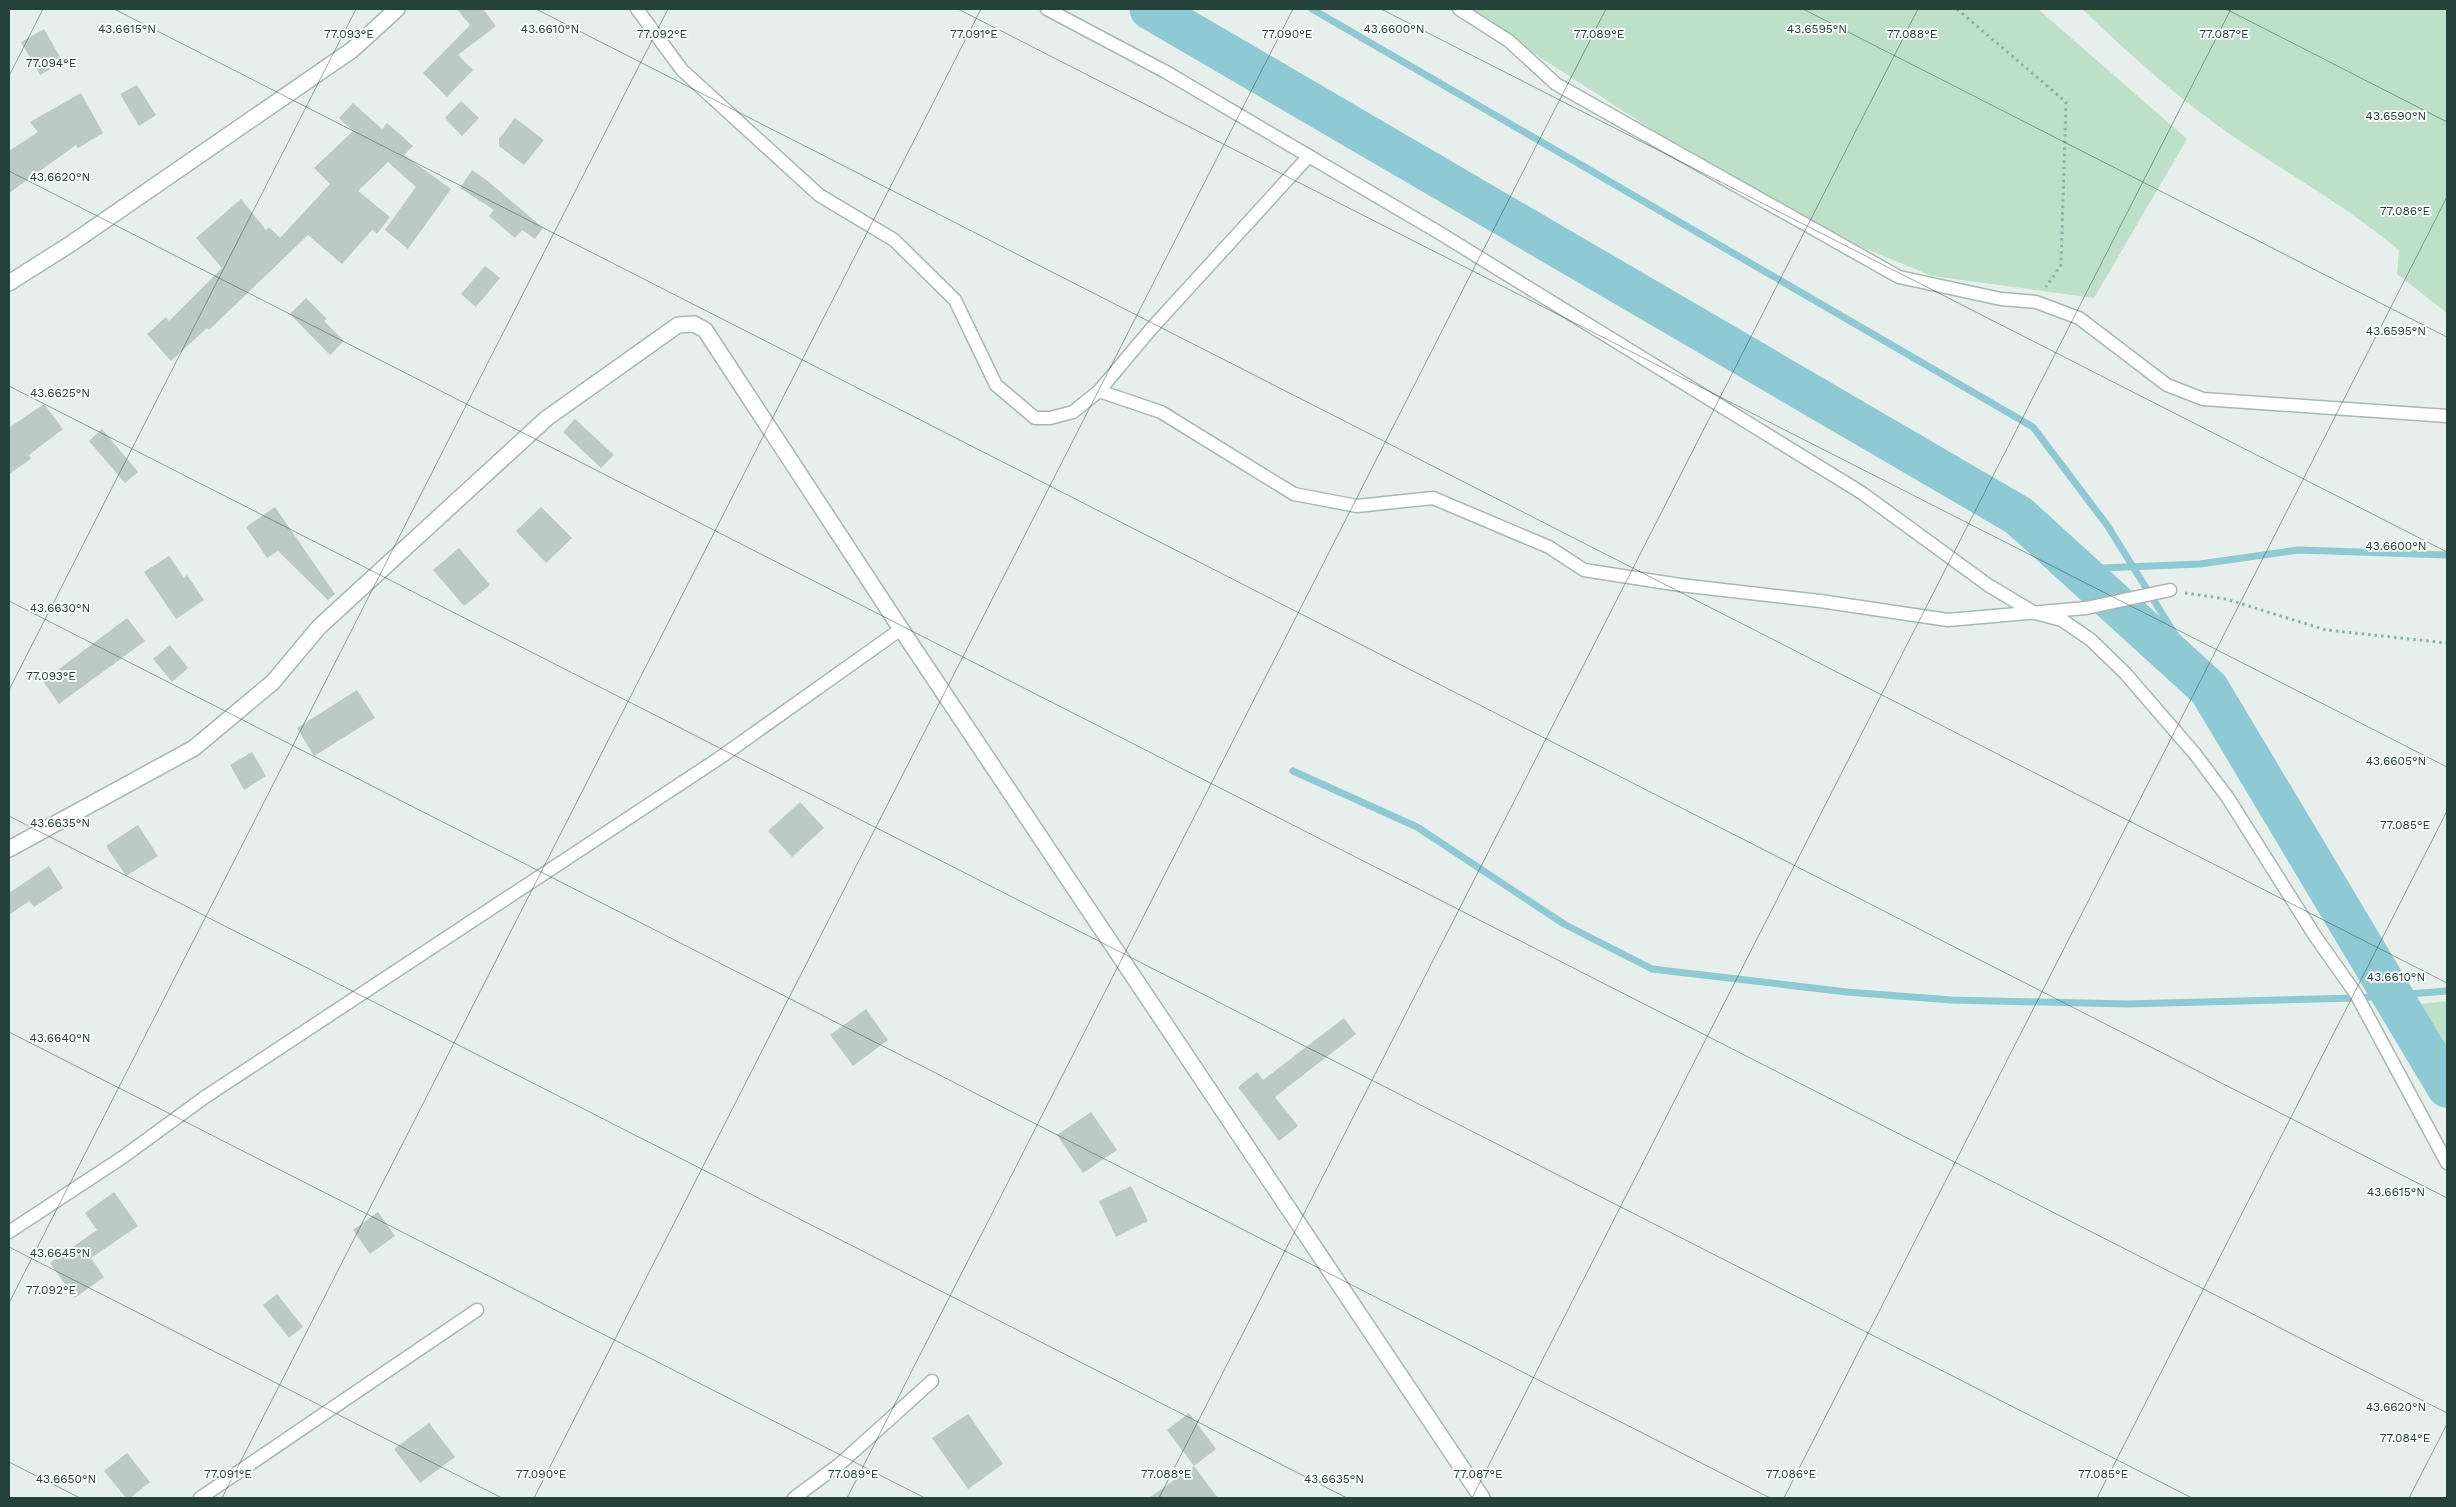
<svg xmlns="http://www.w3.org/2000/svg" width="2456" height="1507" font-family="'Work Sans',sans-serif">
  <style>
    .green { fill: #bfe0c8 }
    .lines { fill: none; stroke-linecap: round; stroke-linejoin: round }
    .stream { stroke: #8ec9d4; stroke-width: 7 }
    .river { stroke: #8ec9d4; stroke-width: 41 }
    .building { fill: #bbcac4 }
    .service-casing { stroke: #a8b8b2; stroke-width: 15 }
    .minor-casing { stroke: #a8b8b2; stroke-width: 18 }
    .path { stroke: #86b3a5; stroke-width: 3; stroke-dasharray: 2.5 4; stroke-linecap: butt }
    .service { stroke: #fff; stroke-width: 12 }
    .minor { stroke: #fff; stroke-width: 15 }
    .ticks { fill: none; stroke: #24423a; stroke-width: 1; stroke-opacity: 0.45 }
    .ticks-label { font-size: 12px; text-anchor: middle; fill: #24423a; stroke: #f7fbf9; stroke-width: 4; stroke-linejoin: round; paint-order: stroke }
  </style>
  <rect width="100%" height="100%" fill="#e6efeb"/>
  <g class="green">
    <polygon points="1465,9 2038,9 2187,139 2094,298 1932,276 1788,217"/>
    <path d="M2082 9H2447V313L2397 274 2399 250C2343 203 2277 168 2217 125 2169 90 2125 50 2082 9Z"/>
    <polygon points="2447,1001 2447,1067 2410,1005"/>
  </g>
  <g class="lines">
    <g class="stream">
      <polyline points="1312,9 2033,427 2107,525 2209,689"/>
      <polyline points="2078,569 2200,564 2298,550 2447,555"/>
      <polyline points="1293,771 1417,827 1564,924 1652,969 1847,992 1951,1000 2127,1004 2358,998 2447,991"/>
    </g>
    <polyline class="river" points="1150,9 2019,516 2209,689 2447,1087"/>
  </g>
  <g class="building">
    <polygon points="457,9 483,9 496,26 458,55 473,70 447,97 423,73 470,25"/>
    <polygon points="44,29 63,62 40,75 21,42"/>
    <polygon points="137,85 156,115 139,126 120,94"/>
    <polygon points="81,93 103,133 78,148 76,145 9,193 9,151 38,132 30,122"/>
    <polygon points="461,101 479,118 462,136 445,118"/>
    <polygon points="353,103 382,129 387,123 413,146 404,155 451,189 408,249 385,230 416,187 388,162 358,191 390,217 377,234 372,230 342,264 308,235 209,330 207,328 171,361 147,334 166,317 169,321 222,268 196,238 241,199 266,230 269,227 280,238 330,184 314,168 353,131 339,118"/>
    <polygon points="515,118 544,140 524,165 499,146 499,139"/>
    <polygon points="472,170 489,182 543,228 535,239 522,230 515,238 489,216 494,210 460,188"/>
    <polygon points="485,266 500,278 476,307 461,294"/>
    <polygon points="306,298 327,319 324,321 344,341 330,355 290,314"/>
    <polygon points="44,404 63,429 29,455 31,459 9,474 9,425 10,427"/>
    <polygon points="575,419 614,455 601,468 563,432"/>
    <polygon points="102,429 138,472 125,483 89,441"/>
    <polygon points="275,507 335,594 328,600 278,551 267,558 246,527"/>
    <polygon points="541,507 572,538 546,563 516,531"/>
    <polygon points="459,548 490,585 464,606 433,570"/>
    <polygon points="169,556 184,578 187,575 204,600 176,619 144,572"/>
    <polygon points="127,618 145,641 59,704 43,681"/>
    <polygon points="170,645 188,668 172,682 153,659"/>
    <polygon points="357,690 375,718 314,756 297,728"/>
    <polygon points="252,752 266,776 244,790 230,765"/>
    <polygon points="800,802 824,828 792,857 768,831"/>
    <polygon points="138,825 158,856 126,876 106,846"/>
    <polygon points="49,866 63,888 34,907 29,901 9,915 9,893"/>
    <polygon points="866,1009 888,1040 853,1066 830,1035"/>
    <polygon points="1344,1018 1356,1034 1275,1097 1298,1126 1279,1141 1238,1087 1257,1072 1263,1080"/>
    <polygon points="1091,1112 1117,1150 1083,1173 1057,1135"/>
    <polygon points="1131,1186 1148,1221 1116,1237 1099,1201"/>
    <polygon points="114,1192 138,1226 91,1258 104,1277 75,1298 50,1263 97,1230 85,1213"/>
    <polygon points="378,1212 395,1236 370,1254 353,1230"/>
    <polygon points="277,1294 303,1327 289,1338 263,1305"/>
    <polygon points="1189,1413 1216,1449 1194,1466 1167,1430"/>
    <polygon points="968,1414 1003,1464 968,1489 932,1438"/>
    <polygon points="429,1423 455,1457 420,1483 394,1449"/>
    <polygon points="127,1453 150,1482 130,1498 126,1498 104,1471"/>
    <polygon points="1194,1466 1218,1498 1149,1498"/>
  </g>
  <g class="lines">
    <g class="service-casing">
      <g id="service">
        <polyline points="637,9 682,70 819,195 894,240 955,300 996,385 1035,418 1050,418 1073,412 1099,391 1151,329 1309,156"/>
        <polyline points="1047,9 1166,72 1438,232 1862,493 1988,585 2035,613 2062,620 2091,640 2125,673 2195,754 2228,798 2315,936 2356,994 2447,1163"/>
        <polyline points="1459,9 1509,41 1556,84 1899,277 2001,299 2036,302 2079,318 2167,385 2203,399 2447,416"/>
        <polyline points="1099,391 1161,412 1294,494 1357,506 1433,498 1549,547 1584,570 1680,585 1820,601 1948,620 2086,608 2170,590"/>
        <polyline points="9,1232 123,1157 205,1097 718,759 901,629"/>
        <polyline points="200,1498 477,1310"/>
        <polyline points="794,1498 841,1463 932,1381"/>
      </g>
    </g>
    <g class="minor-casing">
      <g id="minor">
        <polyline points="9,283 72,243 352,50 397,9"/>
        <polyline points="9,849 194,748 273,682 319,627 547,418 678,325 694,324 705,330 901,629 1482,1498"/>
      </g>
    </g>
    <g class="path">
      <polyline points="1957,9 2066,102 2061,265 2046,287"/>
      <polyline points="2185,593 2226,599 2326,630 2447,643"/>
    </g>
    <use href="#service" class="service"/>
    <use href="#minor" class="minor"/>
  </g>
  <path class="ticks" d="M114 9 2447 1198M536 9 2447 983M958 9 2447 767M1381 9 2447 552M1803 9 2447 337M2226 9 2447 122M9 76 43 9M9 171 2447 1413M9 386 2192 1498M9 601 1770 1498M9 690 356 9M9 816 1347 1498M9 1032 925 1498M9 1247 502 1498M9 1303 668 9M9 1462 80 1498M222 1498 981 9M534 1498 1293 9M847 1498 1606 9M1159 1498 1918 9M1472 1498 2231 9M1784 1498 2447 197M2097 1498 2447 811M2409 1498 2447 1424"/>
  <g class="ticks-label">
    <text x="127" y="33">43.6615°N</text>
    <text x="550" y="33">43.6610°N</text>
    <text x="1394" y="33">43.6600°N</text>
    <text x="1817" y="33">43.6595°N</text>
    <text x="349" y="38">77.093°E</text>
    <text x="662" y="38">77.092°E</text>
    <text x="974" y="38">77.091°E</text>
    <text x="1287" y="38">77.090°E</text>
    <text x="1599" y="38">77.089°E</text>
    <text x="1912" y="38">77.088°E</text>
    <text x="2224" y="38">77.087°E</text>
    <text x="51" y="67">77.094°E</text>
    <text x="2396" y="120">43.6590°N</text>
    <text x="60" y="181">43.6620°N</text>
    <text x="2405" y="215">77.086°E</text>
    <text x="2396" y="335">43.6595°N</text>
    <text x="60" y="397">43.6625°N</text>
    <text x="2396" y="550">43.6600°N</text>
    <text x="60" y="612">43.6630°N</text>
    <text x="51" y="680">77.093°E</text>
    <text x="2396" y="765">43.6605°N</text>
    <text x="60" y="827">43.6635°N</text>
    <text x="2405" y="829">77.085°E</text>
    <text x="2396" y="981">43.6610°N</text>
    <text x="60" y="1042">43.6640°N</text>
    <text x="2396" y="1196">43.6615°N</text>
    <text x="60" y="1257">43.6645°N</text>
    <text x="51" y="1294">77.092°E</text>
    <text x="2396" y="1411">43.6620°N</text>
    <text x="2405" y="1442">77.084°E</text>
    <text x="228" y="1478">77.091°E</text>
    <text x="541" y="1478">77.090°E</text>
    <text x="853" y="1478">77.089°E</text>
    <text x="1166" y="1478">77.088°E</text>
    <text x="1478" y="1478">77.087°E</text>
    <text x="1791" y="1478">77.086°E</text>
    <text x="2103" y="1478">77.085°E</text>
    <text x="66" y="1483">43.6650°N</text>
    <text x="1334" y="1483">43.6635°N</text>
  </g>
  <rect width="2456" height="1507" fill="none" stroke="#24423a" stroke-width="20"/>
</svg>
